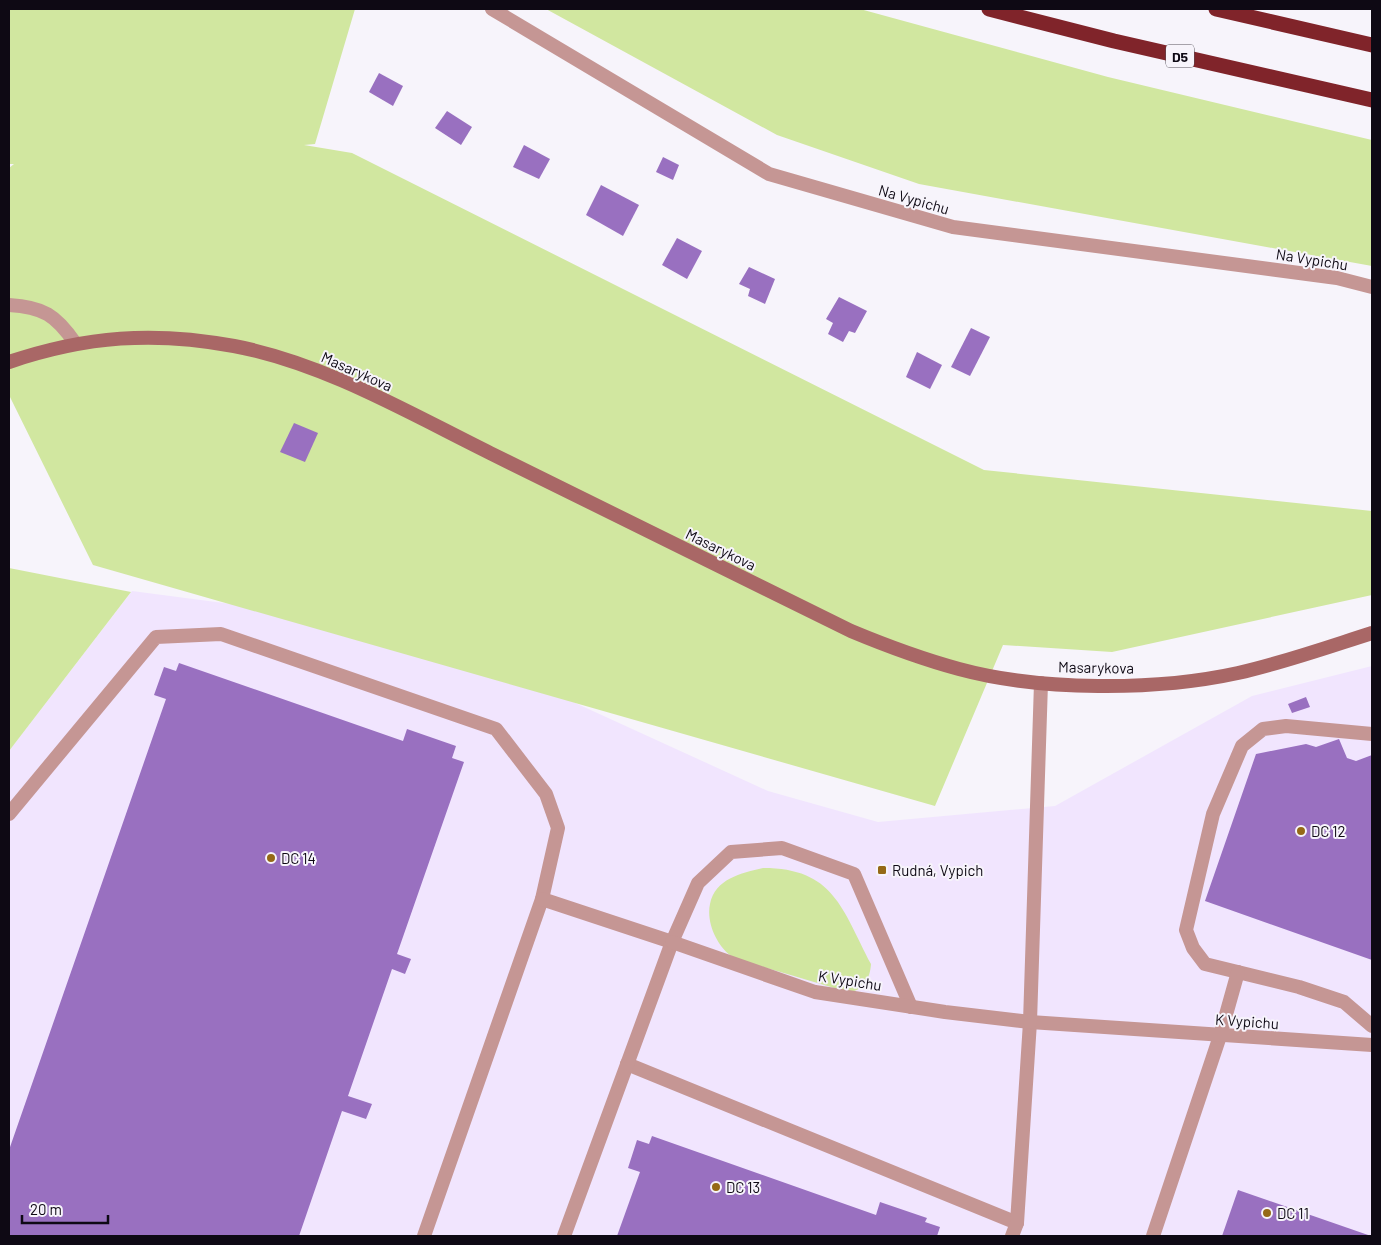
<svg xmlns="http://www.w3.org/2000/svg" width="1381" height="1245" font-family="Barlow,sans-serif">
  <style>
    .built { fill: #f1e5fe }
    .green { fill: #d1e7a0 }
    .building { fill: #9970c0 }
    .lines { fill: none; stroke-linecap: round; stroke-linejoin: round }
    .service { stroke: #c59694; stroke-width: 14 }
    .minor { stroke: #c59694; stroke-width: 14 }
    .secondary { stroke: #a96766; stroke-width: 14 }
    .motorway { stroke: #80242a; stroke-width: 15 }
    .poi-dot { fill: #956916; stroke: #f7f4fb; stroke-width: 2 }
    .labels { text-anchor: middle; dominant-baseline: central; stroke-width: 4; stroke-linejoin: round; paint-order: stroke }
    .shield { fill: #f7f4fb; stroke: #545059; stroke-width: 1 }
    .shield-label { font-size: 14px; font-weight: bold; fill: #0e0914 }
    .street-label { font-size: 15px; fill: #0e0914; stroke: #f7f4fb }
    .poi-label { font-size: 15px; fill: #0e0914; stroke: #f7f4fb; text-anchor: start }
  </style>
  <rect width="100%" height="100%" fill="#f7f4fb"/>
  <polygon class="built" points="132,591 338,618 459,650 768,791 878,822 1055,806 1252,696 1372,666 1372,1236 9,1236 9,751"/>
  <g class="green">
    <polygon points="9,9 355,9 315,144 304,145 352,153 984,470 1372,511 1372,595 1112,652 1003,645 935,806 93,565 9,395 9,168 14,164 9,164"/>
    <polygon points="546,9 860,9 1108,77 1372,140 1372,266 919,184 777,135"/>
    <polygon points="9,568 131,592 9,751"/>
    <path d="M763 868C834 868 842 909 871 964 870 979 863 992 847 992 821 984 795 976 770 969 758 965 744 963 733 957 717 947 706 922 710 904 715 879 741 873 763 868Z"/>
  </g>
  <g class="building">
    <polygon points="379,73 403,86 393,106 369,92"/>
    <polygon points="447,111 472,127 461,145 435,128"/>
    <polygon points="524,145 550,159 539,179 513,167"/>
    <polygon points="663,157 679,165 673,180 656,172"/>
    <polygon points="601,185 639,205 623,236 586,215"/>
    <polygon points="677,238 702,251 687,279 662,265"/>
    <polygon points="749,267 775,279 765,304 748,296 750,289 739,284"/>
    <polygon points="839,297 867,311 855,333 849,331 843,342 828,334 833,323 826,319"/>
    <polygon points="971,328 990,337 970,376 951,367"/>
    <polygon points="917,352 942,365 930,389 906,377"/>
    <polygon points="294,423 318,433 305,462 280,452"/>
    <polygon points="179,663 403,741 407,729 456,746 452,758 464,762 397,954 411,959 405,974 392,969 348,1096 372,1104 366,1119 342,1111 299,1236 9,1236 9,1150 166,699 154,695 164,667 176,671"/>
    <polygon points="1306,697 1310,707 1292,713 1288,704"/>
    <polygon points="1339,739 1347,758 1356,761 1372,755 1372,960 1205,901 1256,754 1306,744 1316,747"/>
    <polygon points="652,1136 876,1215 880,1202 927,1218 925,1222 940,1227 937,1236 617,1236 640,1172 628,1168 637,1140 649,1144"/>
    <polygon points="1238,1190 1371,1236 1222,1236"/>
  </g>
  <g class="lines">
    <g class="service">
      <polyline points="1372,734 1286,726 1263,729 1242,746 1213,814 1186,930 1193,948 1205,964 1299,987 1344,1002 1372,1026"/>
      <polyline points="9,814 156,637 221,634 496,729 546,794 558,828 542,899 424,1236"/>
      <polyline points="542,899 672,942"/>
      <polyline points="627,1064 1017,1223"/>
      <polyline points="564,1236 672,942 698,883 731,852 782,848 854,874 911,1007"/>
      <polyline points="1012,1236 1017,1223 1030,1022"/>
      <polyline points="1153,1236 1220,1036 1238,972"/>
    </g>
    <g class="minor">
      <polyline points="492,9 769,174 953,227 1337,278 1372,287"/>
      <path d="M9 305C43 307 56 315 75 343"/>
      <polyline points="672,942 815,992 945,1012 1030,1022 1372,1045"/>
      <polyline points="1030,1022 1041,683"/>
    </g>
    <path class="secondary" d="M9 362C86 336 154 331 234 346 324 363 409 413 490 453 611 512 731 572 851 631 887 646 922 659 959 669 1040 691 1156 691 1238 673 1283 663 1328 647 1372 633"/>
    <g class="motorway">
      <polyline points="989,9 1114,41 1372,100"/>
      <polyline points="1216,9 1372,45"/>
    </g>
  </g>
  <g class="poi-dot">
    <circle cx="1301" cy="831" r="5"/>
    <circle cx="271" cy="858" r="5"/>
    <rect x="877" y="865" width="10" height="10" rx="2.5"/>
    <circle cx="716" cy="1187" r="5"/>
    <circle cx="1267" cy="1213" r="5"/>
  </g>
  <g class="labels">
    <rect class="shield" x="1166" y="44.5" width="28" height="23" rx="4"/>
    <g class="shield-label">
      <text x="1180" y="56">D5</text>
    </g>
    <g class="street-label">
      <text transform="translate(914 199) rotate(16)">Na Vypichu</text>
      <text transform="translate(1312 259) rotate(9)">Na Vypichu</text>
      <text transform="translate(357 371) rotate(24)">Masarykova</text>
      <text transform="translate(721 549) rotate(26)">Masarykova</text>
      <text transform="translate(1096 667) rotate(1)">Masarykova</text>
      <text transform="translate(850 980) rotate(9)">K Vypichu</text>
      <text transform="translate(1247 1021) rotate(4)">K Vypichu</text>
    </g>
    <g class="poi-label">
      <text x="1311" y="831">DC 12</text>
      <text x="281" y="858">DC 14</text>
      <text x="892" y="870">Rudná, Vypich</text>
      <text x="726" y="1187">DC 13</text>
      <text x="1277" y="1213">DC 11</text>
    </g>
  </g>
  <rect width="1381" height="1245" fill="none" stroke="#0e0914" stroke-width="20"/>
  <path d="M22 1215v8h86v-8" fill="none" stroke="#0e0914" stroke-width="2.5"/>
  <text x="30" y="1215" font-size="15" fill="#0e0914" stroke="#f7f4fb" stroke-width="4" paint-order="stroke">20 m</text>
</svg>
